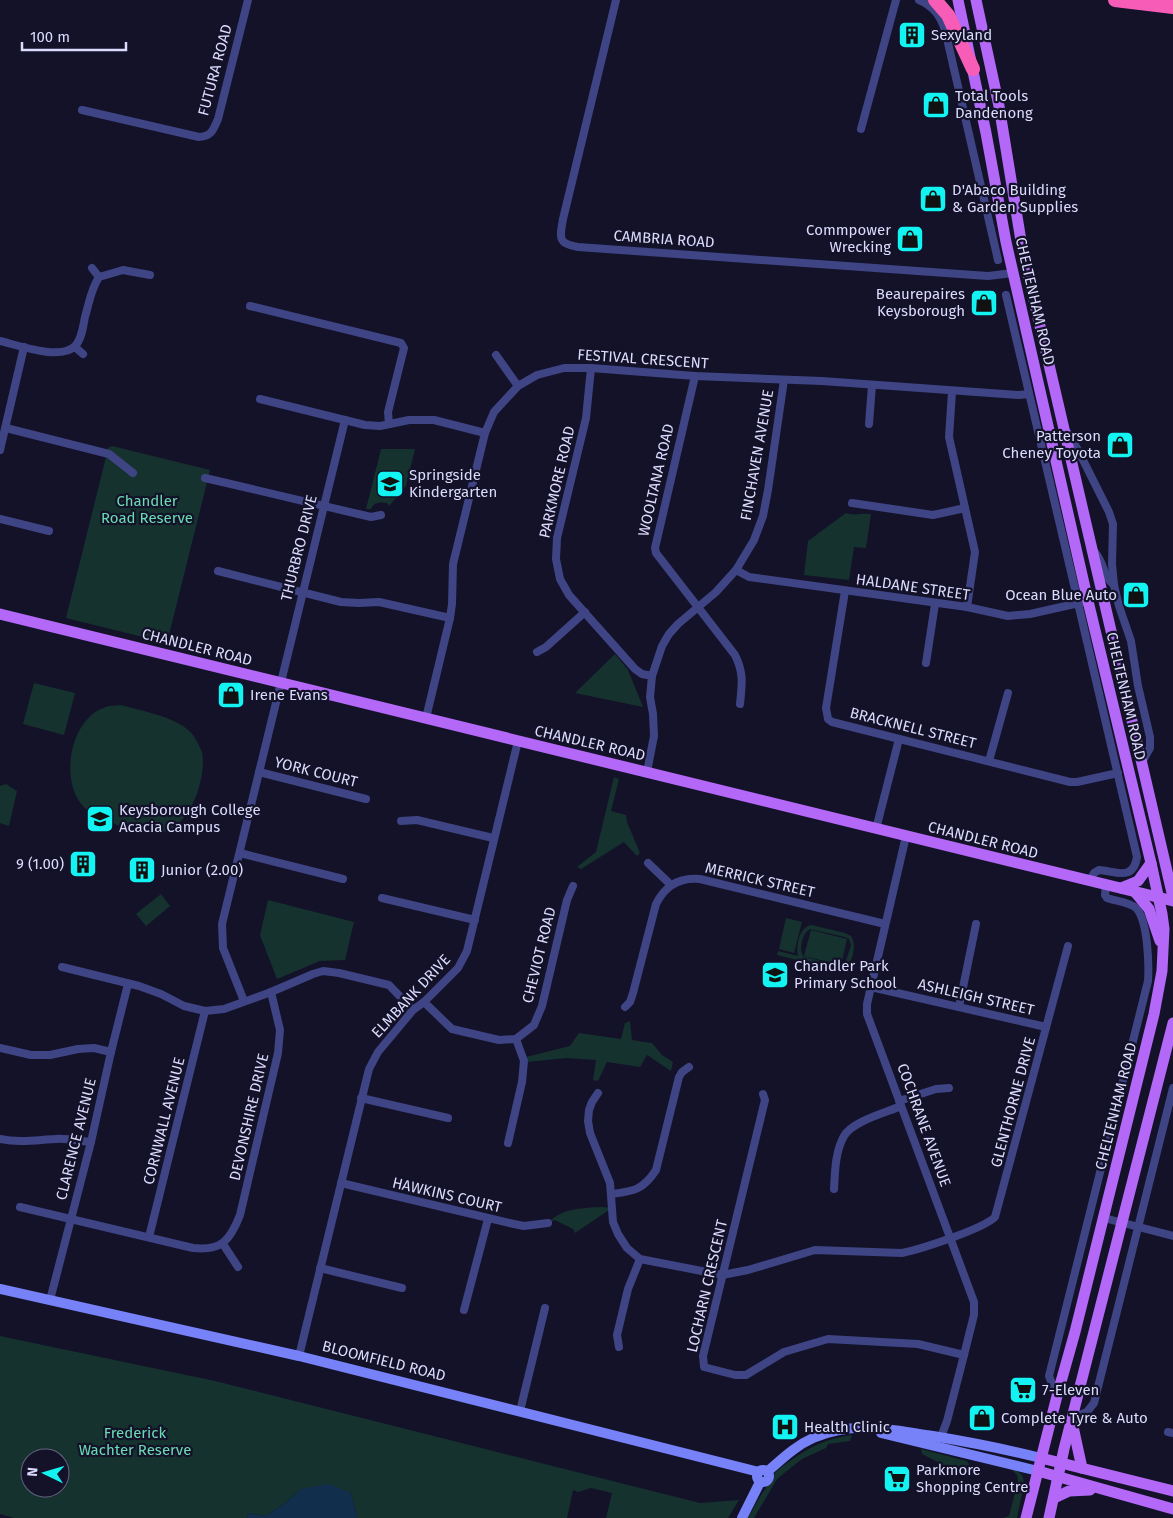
<svg xmlns="http://www.w3.org/2000/svg" width="1173" height="1518" font-family="'Fira Sans',sans-serif">
  <style>
    .green { fill: #15322e; fill-rule: evenodd }
    .water { fill: #122e4d }
    .lines { fill: none; stroke-linecap: round; stroke-linejoin: round }
    .street { stroke: #3f4485; stroke-width: 8 }
    .secondary { stroke: #7782f8; stroke-width: 10 }
    .primary { stroke: #b368f7; stroke-width: 11 }
    .highway { stroke: #f75db7; stroke-width: 14 }
    .labels { text-anchor: middle; dominant-baseline: central; stroke-width: 4.5; stroke-linejoin: round; paint-order: stroke }
    .poi-label { font-size: 15px; fill: #dcdbfd; stroke: #131229; text-anchor: start }
    .street-label { font-size: 15px; fill: #dcdbfd; stroke: #131229 }
    .park-label { font-size: 15px; fill: #6adbb3; stroke: #131229 }
  </style>
  <rect width="100%" height="100%" fill="#131229"/>
  <g class="green">
    <polygon points="112,446 210,470 167,643 66,618 105,461 108,448"/>
    <path d="M381 449H415L406 486 389 506 387 503C380 502 374 502 371 509H366Z"/>
    <path d="M846 513C855 516 862 513 871 514L866 548 854 547 849 580 804 575 808 541Z"/>
    <polygon points="615,654 628,670 643,707 575,693"/>
    <polygon points="34,683 75,693 64,735 23,724"/>
    <path d="M121 705C142 711 179 717 193 735 196 739 200 747 202 752 207 777 191 825 164 832 149 836 134 832 120 826 109 822 95 817 86 809 58 785 69 718 106 707 110 705 116 706 121 705Z"/>
    <polygon points="614,777 619,779 611,811 626,815 627,822 640,853 637,856 624,842 581,869 577,867 596,852"/>
    <polygon points="6,784 17,791 9,826 0,823 0,786"/>
    <polygon points="161,894 170,906 146,926 136,914"/>
    <polygon points="268,900 354,922 345,960 320,961 277,979 260,935"/>
    <polygon points="786,918 802,922 794,953 779,949"/>
    <path d="M811 925 845 933 851 936C857 945 853 959 847 967L838 970 777 955 778 951 798 956C796 945 799 928 811 925ZM810 929 845 937 849 939 851 945 845 964 838 966 803 956C799 949 802 933 810 929Z"/>
    <polygon points="811,930 847,939 841,965 804,956"/>
    <polygon points="630,1021 632,1040 652,1043 662,1055 673,1062 671,1071 647,1055 640,1067 607,1062 598,1081 593,1080 596,1060 566,1058 527,1062 526,1057 570,1046 579,1033 621,1039 625,1023"/>
    <path d="M602 1207 612 1208 575 1233 573 1229 555 1220 548 1223C562 1208 583 1208 602 1207Z"/>
    <path d="M0 1336 215 1381 700 1503 739 1500 728 1518H606L612 1493 591 1488 578 1492 573 1490 567 1518H357L351 1493 301 1489 284 1504 266 1516 249 1513 247 1518H14L0 1514ZM30 1458H60V1488H30Z"/>
    <path d="M852 1435 850 1441 828 1444 826 1448 802 1459 777 1479 754 1518H748C755 1506 761 1494 770 1482 773 1477 774 1473 779 1469 805 1450 819 1440 852 1435Z"/>
    <polygon points="921,1449 967,1461 969,1464 967,1477 922,1454"/>
    <polygon points="1014,1469 1020,1473 1023,1477 1024,1484 1017,1518 1003,1518 1009,1516 1018,1481 1017,1475 1013,1471"/>
  </g>
  <polygon class="water" points="329,1484 351,1493 357,1518 247,1518 249,1513 266,1516 284,1504 301,1489"/>
  <g class="lines">
    <g class="street">
      <path d="M616 0 563 219C560 237 557 244 578 247L988 276 1013 273"/>
      <path d="M919 0C933 6 940 15 945 30L998 260"/>
      <path d="M82 110 199 137C212 136 213 130 218 119L248 0"/>
      <polyline points="861,129 896,0"/>
      <polyline points="92,268 99,277"/>
      <polyline points="1006,295 1075,589"/>
      <polyline points="250,306 401,343 404,348 388,412 389,424"/>
      <path d="M0 341C17 345 61 361 75 346 82 339 83 326 85 317 89 303 91 289 99 277L123 270 150 275"/>
      <polyline points="75,347 83,354"/>
      <polyline points="496,355 518,386"/>
      <polyline points="591,368 586,418 557,538 556,559 560,579 569,595 635,669 642,674 652,676 650,697 653,714 654,736 647,772"/>
      <path d="M695 376 655 548 656 553 735 655C744 673 742 684 740 704"/>
      <polyline points="952,392 949,437 975,552 967,607"/>
      <polyline points="260,399 365,425 380,426 409,420 434,420 485,433"/>
      <polyline points="869,424 872,385"/>
      <polyline points="6,428 109,454 133,473"/>
      <polyline points="1068,433 1078,450 1109,512 1113,524 1112,564 1114,585 1119,606 1131,641 1138,686 1150,737 1150,748 1142,762"/>
      <polyline points="0,450 24,347"/>
      <polyline points="205,478 371,517 381,515"/>
      <polyline points="852,503 933,515 965,508"/>
      <polyline points="0,519 49,531"/>
      <path d="M1094 551C1105 563 1102 576 1114 585"/>
      <polyline points="736,570 749,577 967,607 1008,616 1030,614 1088,601"/>
      <polyline points="218,571 341,602 359,603 379,602 450,618"/>
      <polyline points="845,591 826,708 828,719 832,722 1070,782 1077,782 1118,773"/>
      <path d="M1078 603 1137 857C1133 882 1115 871 1099 870L1094 873 1089 881"/>
      <polyline points="537,652 546,647 585,612"/>
      <polyline points="926,663 935,604"/>
      <polyline points="652,676 662,646 669,634 678,624 716,592 736,570 754,540 763,516 768,490 784,380"/>
      <polyline points="426,718 450,618 452,604 453,564 485,433 494,412 518,386 537,375 564,368 591,368 695,376 822,381 1019,395 1029,394"/>
      <polyline points="989,761 1008,693"/>
      <polyline points="259,772 366,799"/>
      <polyline points="401,821 417,820 493,838"/>
      <polyline points="876,829 899,739"/>
      <polyline points="906,836 867,1004 867,1014 974,1302 974,1315 964,1355 947,1421 941,1437"/>
      <polyline points="240,853 343,879"/>
      <polyline points="648,863 671,885"/>
      <polyline points="382,898 475,920"/>
      <polyline points="62,967 139,986 161,994 184,1006 205,1011 224,1009 271,992 313,974 323,971 339,973 389,985 413,1010"/>
      <polyline points="871,987 1046,1027"/>
      <polyline points="244,1001 223,948 222,924 345,420"/>
      <polyline points="424,1002 452,1029 499,1040 516,1039 534,1025 542,1006 567,900 573,886"/>
      <path d="M625 1007 630 1002 633 993 656 904C665 886 680 877 700 879L885 924"/>
      <polyline points="959,1007 976,924"/>
      <polyline points="0,1048 31,1055 50,1055 78,1049 94,1048 111,1052"/>
      <path d="M598 1093 592 1102 589 1110 588 1121 590 1133 610 1183 613 1222 618 1234 627 1248 640 1259 722 1275 748 1270 815 1250 902 1253C921 1249 983 1229 995 1217L1068 946"/>
      <polyline points="763,1094 765,1100 703,1356 704,1367 735,1375 746,1375 784,1352 828,1339 918,1344 964,1355"/>
      <polyline points="361,1098 448,1118"/>
      <polyline points="899,1101 936,1089 949,1088"/>
      <path d="M0 1139C19 1143 36 1140 55 1139 67 1138 79 1141 91 1142"/>
      <polyline points="508,1143 522,1082 524,1061 516,1039"/>
      <polyline points="341,1183 514,1224 524,1226 548,1223"/>
      <path d="M834 1189C835 1172 835 1152 844 1136 853 1121 885 1113 901 1106"/>
      <path d="M612 1194C634 1191 643 1190 656 1170L679 1077 682 1072 689 1067"/>
      <path d="M20 1207 193 1248C221 1251 230 1241 240 1215L278 1053 280 1030 271 992"/>
      <polyline points="1104,1218 1173,1236"/>
      <polyline points="149,1237 205,1011"/>
      <polyline points="223,1244 238,1267"/>
      <polyline points="320,1268 402,1288"/>
      <polyline points="50,1300 91,1142 111,1052 128,984"/>
      <polyline points="464,1310 488,1219"/>
      <polyline points="619,1347 617,1335 628,1289 640,1259"/>
      <polyline points="299,1356 369,1069 378,1052 413,1010 424,1002 458,968 467,951 518,741"/>
      <path d="M1057 1396 1049 1376 1148 981C1149 965 1148 920 1136 908 1129 902 1115 901 1107 898L1105 895 1106 885"/>
      <polyline points="520,1411 545,1308"/>
      <polyline points="1072,1418 1087,1412 1094,1403 1173,1088"/>
      <polyline points="1168,1432 1173,1433"/>
    </g>
    <g class="secondary">
      <polyline points="0,1289 299,1356 759,1472"/>
      <polyline points="881,1433 1038,1471"/>
      <circle cx="763" cy="1476" r="6"/>
      <path d="M768 1471C782 1459 795 1446 813 1438 855 1420 891 1430 933 1436 969 1442 1005 1449 1041 1458"/>
      <polyline points="742,1518 760,1482"/>
    </g>
    <g class="primary">
      <polyline points="958,0 986,133 1006,242 1088,601 1151,863 1162,914 1164,929 1162,971 1154,1014 1075,1332 1057,1396 1026,1518"/>
      <polyline points="976,0 999,106 1023,253 1173,897"/>
      <polyline points="0,614 1173,901"/>
      <polyline points="1121,888 1138,881 1151,863"/>
      <polyline points="1135,892 1149,909 1160,941"/>
      <polyline points="1072,1422 1082,1468"/>
      <polyline points="1041,1458 1173,1491"/>
      <polyline points="1038,1471 1173,1509"/>
      <polyline points="1054,1498 1069,1491 1090,1490"/>
      <polyline points="1049,1518 1064,1449 1173,1023"/>
    </g>
    <g class="highway">
      <polyline points="935,0 948,15 973,69"/>
      <polyline points="1115,0 1173,7"/>
    </g>
  </g>
  <defs>
    <g id="building-square" transform="scale(1.4375)"><rect x="-9" y="-9" width="18" height="18" rx="4" fill="#12f3f2" stroke="#131229"/><path d="M-4-6H4V6H1V3H-1V6H-4ZM-2.5-4.3h1.7v1.8h-1.7ZM.8-4.3h1.7v1.8H.8ZM-2.5-1h1.7V.8h-1.7ZM.8-1h1.7V.8H.8Z" fill="#111"/></g>
    <g id="shop-square" transform="scale(1.4375)"><rect x="-9" y="-9" width="18" height="18" rx="4" fill="#12f3f2" stroke="#131229"/><path d="M-5-2.5h2.3a2.7 3.5 0 0 1 5.4 0H5L5.5 6h-11ZM-1.5-2.5h3a1.5 2.3 0 0 0-3 0Z" fill="#111"/></g>
    <g id="school-square" transform="scale(1.4375)"><rect x="-9" y="-9" width="18" height="18" rx="4" fill="#12f3f2" stroke="#131229"/><path d="M0-5L7-2L0 1L-7-2ZM-4 1L0 2.5L4 1V4Q0 6-4 4Z" fill="#111"/></g>
    <g id="supermarket-square" transform="scale(1.4375)"><rect x="-9" y="-9" width="18" height="18" rx="4" fill="#12f3f2" stroke="#131229"/><path d="M-6-5.5h2.5l.6 2H6L4.5 2H-2.5L-4.4-4H-6ZM-1.5 3.2a1.3 1.3 0 1 0 .1 0ZM3 3.2a1.3 1.3 0 1 0 .1 0Z" fill="#111"/></g>
    <g id="hospital-square" transform="scale(1.4375)"><rect x="-9" y="-9" width="18" height="18" rx="4" fill="#12f3f2" stroke="#131229"/><path d="M-5-5h3v3.5h4V-5h3V5h-3V1.5h-4V5h-3Z" fill="#111"/></g>
  </defs>
  <g fill-rule="evenodd">
    <use href="#building-square" x="912" y="35"/>
    <use href="#shop-square" x="936" y="105"/>
    <use href="#shop-square" x="933" y="199"/>
    <use href="#shop-square" x="910" y="239"/>
    <use href="#shop-square" x="984" y="303"/>
    <use href="#shop-square" x="1120" y="445"/>
    <use href="#school-square" x="390" y="484"/>
    <use href="#shop-square" x="1136" y="595"/>
    <use href="#shop-square" x="231" y="695"/>
    <use href="#school-square" x="100" y="819"/>
    <use href="#building-square" x="83" y="864"/>
    <use href="#building-square" x="142" y="870"/>
    <use href="#school-square" x="775" y="975"/>
    <use href="#supermarket-square" x="1023" y="1390"/>
    <use href="#shop-square" x="982" y="1418"/>
    <use href="#hospital-square" x="785" y="1427"/>
    <use href="#supermarket-square" x="897" y="1479"/>
  </g>
  <g class="labels">
    <g class="poi-label">
      <text x="931" y="35">Sexyland</text>
      <text x="955" y="96">Total Tools<tspan x="955" dy="17">Dandenong</tspan></text>
      <text x="952" y="190">D'Abaco Building<tspan x="952" dy="17">&amp; Garden Supplies</tspan></text>
      <text x="891" y="230" text-anchor="end">Commpower<tspan x="891" dy="17">Wrecking</tspan></text>
      <text x="965" y="294" text-anchor="end">Beaurepaires<tspan x="965" dy="17">Keysborough</tspan></text>
      <text x="1101" y="436" text-anchor="end">Patterson<tspan x="1101" dy="17">Cheney Toyota</tspan></text>
      <text x="409" y="475">Springside<tspan x="409" dy="17">Kindergarten</tspan></text>
      <text x="1117" y="595" text-anchor="end">Ocean Blue Auto</text>
      <text x="250" y="695">Irene Evans</text>
      <text x="119" y="810">Keysborough College<tspan x="119" dy="17">Acacia Campus</tspan></text>
      <text x="64" y="864" text-anchor="end">9 (1.00)</text>
      <text x="161" y="870">Junior (2.00)</text>
      <text x="794" y="966">Chandler Park<tspan x="794" dy="17">Primary School</tspan></text>
      <text x="1042" y="1390">7-Eleven</text>
      <text x="1001" y="1418">Complete Tyre &amp; Auto</text>
      <text x="804" y="1427">Health Clinic</text>
      <text x="916" y="1470">Parkmore<tspan x="916" dy="17">Shopping Centre</tspan></text>
    </g>
    <g class="street-label">
      <text transform="translate(215 70) rotate(-75)">FUTURA ROAD</text>
      <text transform="translate(664 239) rotate(4)">CAMBRIA ROAD</text>
      <text transform="translate(1035 301) rotate(77)">CHELTENHAM ROAD</text>
      <text transform="translate(643 359) rotate(4)">FESTIVAL CRESCENT</text>
      <text transform="translate(757 455) rotate(-80)">FINCHAVEN AVENUE</text>
      <text transform="translate(656 480) rotate(-77)">WOOLTANA ROAD</text>
      <text transform="translate(557 482) rotate(-77)">PARKMORE ROAD</text>
      <text transform="translate(299 548) rotate(-76)">THURBRO DRIVE</text>
      <text transform="translate(913 587) rotate(8)">HALDANE STREET</text>
      <text transform="translate(197 647) rotate(14)">CHANDLER ROAD</text>
      <text transform="translate(1126 696) rotate(77)">CHELTENHAM ROAD</text>
      <text transform="translate(913 728) rotate(14)">BRACKNELL STREET</text>
      <text transform="translate(590 743) rotate(13)">CHANDLER ROAD</text>
      <text transform="translate(316 772) rotate(14)">YORK COURT</text>
      <text transform="translate(983 840) rotate(14)">CHANDLER ROAD</text>
      <text transform="translate(760 880) rotate(13)">MERRICK STREET</text>
      <text transform="translate(539 955) rotate(-76)">CHEVIOT ROAD</text>
      <text transform="translate(411 996) rotate(-47)">ELMBANK DRIVE</text>
      <text transform="translate(976 997) rotate(13)">ASHLEIGH STREET</text>
      <text transform="translate(1013 1102) rotate(-75)">GLENTHORNE DRIVE</text>
      <text transform="translate(1116 1106) rotate(-76)">CHELTENHAM ROAD</text>
      <text transform="translate(249 1117) rotate(-77)">DEVONSHIRE DRIVE</text>
      <text transform="translate(164 1121) rotate(-76)">CORNWALL AVENUE</text>
      <text transform="translate(924 1125) rotate(70)">COCHRANE AVENUE</text>
      <text transform="translate(76 1139) rotate(-76)">CLARENCE AVENUE</text>
      <text transform="translate(447 1195) rotate(13)">HAWKINS COURT</text>
      <text transform="translate(707 1286) rotate(-77)">LOCHARN CRESCENT</text>
      <text transform="translate(384 1361) rotate(14)">BLOOMFIELD ROAD</text>
    </g>
    <g class="park-label">
      <text x="147" y="501">Chandler<tspan x="147" dy="17">Road Reserve</tspan></text>
      <text x="135" y="1433">Frederick<tspan x="135" dy="17">Wachter Reserve</tspan></text>
    </g>
  </g>
  <g transform="translate(45 1473) rotate(275)"><circle r="24" fill="#131229" stroke="#63627e"/>
  <path d="M0-4L9 19L0 12L-9 19Z" fill="#12f3f2"/>
  <text y="-8" font-size="14" font-weight="bold" text-anchor="middle" fill="#dcdbfd">N</text>
  </g>
  <path d="M22 42v8h104v-8" fill="none" stroke="#dcdbfd" stroke-width="2.5"/>
  <text x="30" y="42" font-size="15" fill="#dcdbfd" stroke="#131229" stroke-width="4" paint-order="stroke">100 m</text>
</svg>
